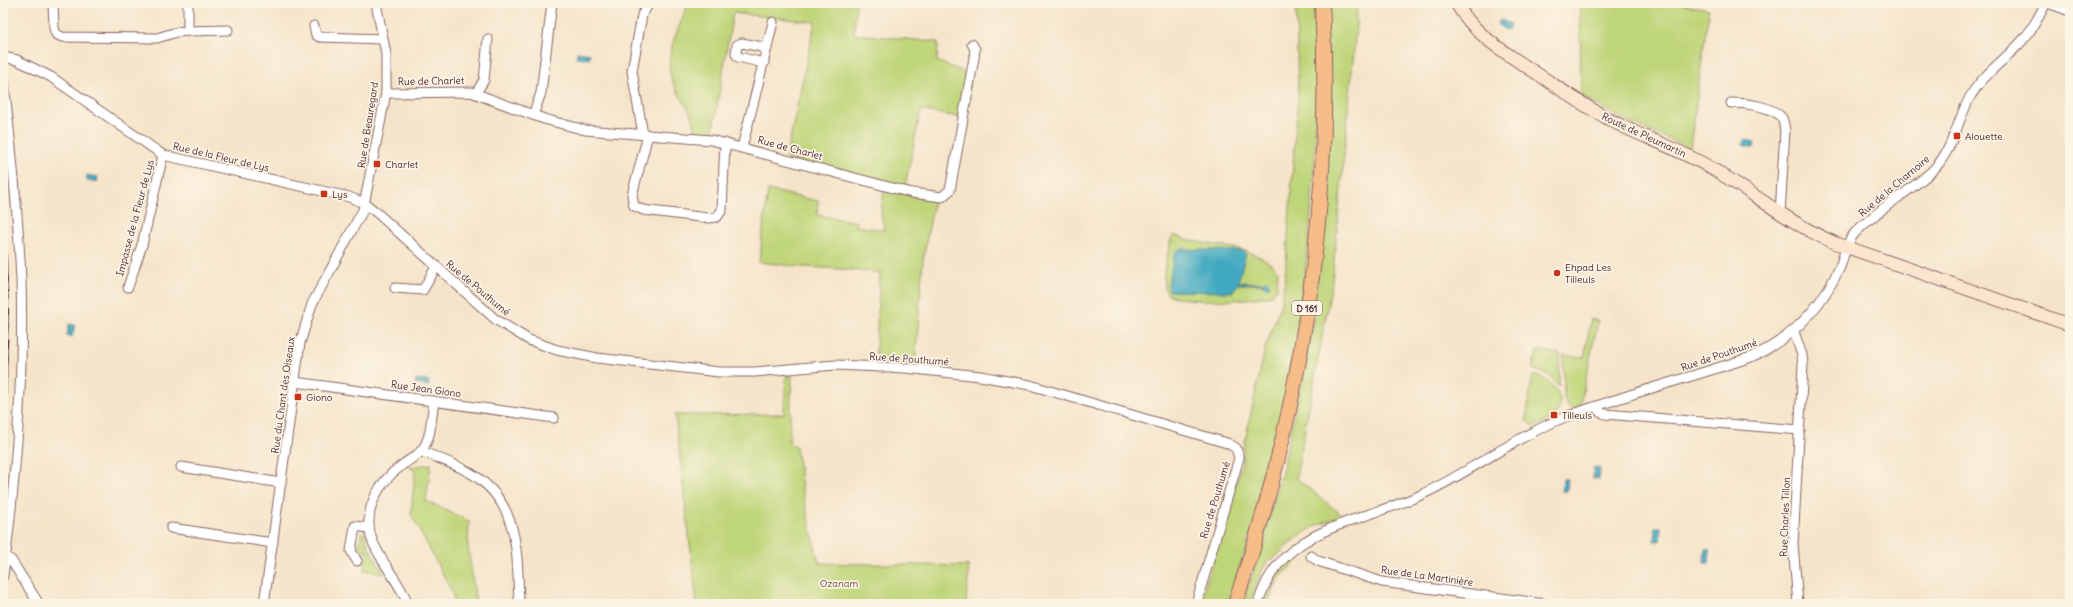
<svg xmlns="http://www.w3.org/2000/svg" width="2073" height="607" font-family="Delius,sans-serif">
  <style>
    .green { fill: #bfd579; stroke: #847a52 }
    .water { fill: #3fa8c0; stroke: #446476 }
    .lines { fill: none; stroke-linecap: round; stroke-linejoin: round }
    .street-casing { stroke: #866462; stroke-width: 11 }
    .secondary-casing { stroke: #866462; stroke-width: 14 }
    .primary-casing { stroke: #866462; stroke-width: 16 }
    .street { stroke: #fff; stroke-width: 9 }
    .secondary { stroke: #fce5cf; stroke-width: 12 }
    .primary { stroke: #f7bd88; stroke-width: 14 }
    .rail-casing { stroke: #4a1f2b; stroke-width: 4 }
    .rail { stroke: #fcf5e5; stroke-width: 2.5; stroke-dasharray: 8; stroke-linecap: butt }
    .poi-dot { fill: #c8321e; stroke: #fcf5e5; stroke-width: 1.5 }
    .labels { text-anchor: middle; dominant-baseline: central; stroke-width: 3.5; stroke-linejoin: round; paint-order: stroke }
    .shield { fill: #fcf5e5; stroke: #7f5f63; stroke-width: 1 }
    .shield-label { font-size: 9px; font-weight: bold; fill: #4a1f2b }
    .street-label { font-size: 10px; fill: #4a1f2b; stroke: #fcf5e5 }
    .poi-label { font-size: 10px; fill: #4a1f2b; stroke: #fcf5e5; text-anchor: start }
    .park-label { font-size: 10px; fill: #674c3e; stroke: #fcf5e5 }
  </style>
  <rect width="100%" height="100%" fill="#fcf5e5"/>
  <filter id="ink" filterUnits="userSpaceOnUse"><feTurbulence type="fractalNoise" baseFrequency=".025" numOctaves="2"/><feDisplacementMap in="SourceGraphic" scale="8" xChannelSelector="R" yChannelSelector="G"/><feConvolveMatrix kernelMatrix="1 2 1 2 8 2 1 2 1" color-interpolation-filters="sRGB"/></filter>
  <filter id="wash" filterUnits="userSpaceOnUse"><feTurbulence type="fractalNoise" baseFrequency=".012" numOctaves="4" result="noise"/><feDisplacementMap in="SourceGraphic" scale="16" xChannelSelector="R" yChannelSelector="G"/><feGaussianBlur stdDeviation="0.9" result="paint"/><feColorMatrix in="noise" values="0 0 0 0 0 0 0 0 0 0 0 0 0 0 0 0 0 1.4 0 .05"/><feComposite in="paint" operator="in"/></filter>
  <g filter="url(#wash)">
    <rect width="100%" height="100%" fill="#f5e4c9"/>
    <g class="green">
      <path d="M688 3H856L854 34 938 42 937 61 971 75 963 118 921 110 904 191 786 158 815 22 733 13 712 135 696 134C694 113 684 104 675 87 659 58 680 30 688 3Z"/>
      <path d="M1296 3H1315C1322 165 1306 327 1266 484 1255 524 1241 564 1228 604H1200L1243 459 1244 445 1266 345 1281 304 1285 278 1298 94Z"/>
      <path d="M1328 3H1357L1356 28 1332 283 1296 478 1343 516C1311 525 1294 537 1272 561L1269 559 1260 574 1250 604H1242L1254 570 1282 472 1307 355 1315 304Z"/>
      <polygon points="1580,3 1674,3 1709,9 1690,148 1630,123 1581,96"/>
      <polygon points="768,190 818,201 817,215 857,222 856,226 884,230 881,212 884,190 934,200 923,260 915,365 875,363 880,273 841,269 803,267 759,262"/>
      <path d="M1174 235C1209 250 1250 240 1278 271L1277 289 1272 295C1248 301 1188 304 1167 294 1159 276 1168 257 1171 239Z"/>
      <path d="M1591 319 1598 321 1580 405 1578 408C1570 411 1566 405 1564 398L1563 355 1584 358Z"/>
      <polygon points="1537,350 1560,354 1559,386 1549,376 1533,369 1533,360 1535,360"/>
      <polygon points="786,375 792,375 789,444 796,446 803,495 819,563 969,566 966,604 697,604 675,415 784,414"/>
      <path d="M1534 375C1557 381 1573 408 1546 421 1542 423 1537 426 1532 426L1526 420 1532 377Z"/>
      <polygon points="431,464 426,501 469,521 468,546 476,604 454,604 452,592 411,514 415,471 409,467"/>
      <polygon points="361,533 365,533 368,546 384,574 364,570 367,550 359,549"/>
      <polygon points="1304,547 1305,552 1278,580 1268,604 1263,604 1277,575"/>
    </g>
    <g class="water">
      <polygon points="1502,20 1510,24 1509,29 1506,30 1498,25 1498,22"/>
      <polygon points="577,52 590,54 589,59 576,58"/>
      <polygon points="1744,139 1755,142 1754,148 1743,145"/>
      <polygon points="87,175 98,177 97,182 86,180"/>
      <polygon points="1180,249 1243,251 1246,254 1238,282 1262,283 1266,281 1270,284 1268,288 1262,284 1238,284 1232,292 1169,291 1168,284 1175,252"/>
      <polygon points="69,324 75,325 72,337 67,335"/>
      <polygon points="416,379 429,381 428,386 415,384"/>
      <polygon points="1594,467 1600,468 1599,480 1593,479"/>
      <polygon points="1563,479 1568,479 1567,491 1562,491"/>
      <polygon points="1655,527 1661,527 1660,541 1654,541"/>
      <polygon points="1705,549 1710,550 1709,563 1704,563"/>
    </g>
  </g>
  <g filter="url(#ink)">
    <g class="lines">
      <g class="street-casing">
        <g id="street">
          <polyline points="53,3 54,28 56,34 62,37 157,38 177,32 188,31 188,3"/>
          <polyline points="2048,3 2070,11"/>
          <polyline points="314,26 316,35 320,37 383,39"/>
          <polyline points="188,31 228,30"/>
          <polyline points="3,57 17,60 51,77 163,155 349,197 364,203 376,212 495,319 529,340 557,350 597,358 719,372 755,372 835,365 905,368 980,376 1030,385 1227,443 1236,448 1239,458 1196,604"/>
          <polyline points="764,63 738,57 736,54 737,45 742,43 767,48"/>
          <path d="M3 75C11 143 18 212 21 280 24 379 16 478 3 576"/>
          <polyline points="386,93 471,92 544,119 585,130 711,140 912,193 942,197 950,190 951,185 974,58 975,49 972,44"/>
          <polyline points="476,93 484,80 488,39"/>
          <path d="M1731 103C1746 103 1772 106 1782 118 1784 122 1784 127 1785 130L1780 214"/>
          <polyline points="533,115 541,93 552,3"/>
          <polyline points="643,135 632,71 642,15 649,3"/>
          <polyline points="648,135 632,195 634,206 643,210 708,218 717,217 722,210 725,143"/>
          <path d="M742 147C753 106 763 64 773 22"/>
          <polyline points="128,287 142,245 163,155"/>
          <polyline points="395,288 423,290 436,267"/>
          <polyline points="1794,332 1802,355 1803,365 1793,544 1798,604"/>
          <polyline points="295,382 554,418"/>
          <polyline points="1596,407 1600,412 1605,414 1800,430"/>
          <path d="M421 451C435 457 450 462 463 469 520 497 517 550 519 604"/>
          <polyline points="181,467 281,483"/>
          <polyline points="171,528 273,543"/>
          <polyline points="1311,556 1318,561 1382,582 1545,604"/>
          <polyline points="6,558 11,560 39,604"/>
          <polyline points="357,561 351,551 355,526 369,528"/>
          <polyline points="264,604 300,343 312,304 363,210 386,93 386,54 376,3"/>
          <path d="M408 604C399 580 379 561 371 537 363 509 379 482 401 466 407 461 416 457 421 451 432 439 431 417 434 401"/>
          <path d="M1258 604C1279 526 1362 523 1423 494 1470 472 1511 440 1558 420 1621 395 1687 379 1751 357 1792 339 1821 308 1840 267 1844 256 1846 243 1854 234 1877 209 1907 194 1932 171 1953 151 1957 121 1970 97 1983 74 2005 60 2022 41 2032 30 2039 17 2046 3"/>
        </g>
      </g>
      <g class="secondary-casing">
        <path id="secondary" d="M1456 3C1474 34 1501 50 1530 69 1561 89 1592 112 1626 128 1654 141 1684 152 1711 168 1753 192 1790 224 1835 243L2070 325"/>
      </g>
      <g class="primary-casing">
        <path id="primary" d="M1235 604C1301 412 1334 206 1322 3"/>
      </g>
      <use href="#street" class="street"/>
      <use href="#secondary" class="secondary"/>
      <use href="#primary" class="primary"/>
      <g class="rail-casing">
        <polyline id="rail" points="3,203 7,312 3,449"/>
      </g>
      <use href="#rail" class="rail"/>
    </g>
  </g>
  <g class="poi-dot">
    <rect x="1953" y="132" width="8" height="8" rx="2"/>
    <rect x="373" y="160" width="8" height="8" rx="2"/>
    <rect x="320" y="190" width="8" height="8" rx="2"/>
    <circle cx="1557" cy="273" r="4"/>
    <rect x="294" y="393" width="8" height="8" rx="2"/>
    <rect x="1550" y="411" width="8" height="8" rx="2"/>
  </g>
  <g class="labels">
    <rect class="shield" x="1292" y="301" width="30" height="14" rx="3"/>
    <g class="shield-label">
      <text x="1307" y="308">D 161</text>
    </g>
    <g class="street-label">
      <text transform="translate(431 81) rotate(-1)">Rue de Charlet</text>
      <text transform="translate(368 125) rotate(-81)">Rue de Beauregard</text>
      <text transform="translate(1644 135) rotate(25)">Route de Pleumartin</text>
      <text transform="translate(790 148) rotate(15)">Rue de Charlet</text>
      <text transform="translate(221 157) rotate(13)">Rue de la Fleur de Lys</text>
      <text transform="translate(1894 186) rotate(-40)">Rue de la Charnoire</text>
      <text transform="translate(135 218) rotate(-75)">Impasse de la Fleur de Lys</text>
      <text transform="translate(478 288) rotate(40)">Rue de Pouthumé</text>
      <text transform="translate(1719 355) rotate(-19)">Rue de Pouthumé</text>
      <text transform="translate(909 359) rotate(4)">Rue de Pouthumé</text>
      <text transform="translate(426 389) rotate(8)">Rue Jean Giono</text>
      <text transform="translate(283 395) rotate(-82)">Rue du Chant des Oiseaux</text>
      <text transform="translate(1215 500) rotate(-73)">Rue de Pouthumé</text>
      <text transform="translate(1785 517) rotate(-88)">Rue Charles Tillon</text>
      <text transform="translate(1427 576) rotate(8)">Rue de La Martinière</text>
    </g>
    <g class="poi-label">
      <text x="1965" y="136">Alouette</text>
      <text x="385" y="164">Charlet</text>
      <text x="332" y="194">Lys</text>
      <text x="1565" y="267">Ehpad Les<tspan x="1565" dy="12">Tilleuls</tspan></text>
      <text x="306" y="397">Giono</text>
      <text x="1562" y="415">Tilleuls</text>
    </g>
    <g class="park-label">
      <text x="839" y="583">Ozanam</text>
    </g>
  </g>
  <rect width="2073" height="607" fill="none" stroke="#fcf5e5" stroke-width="16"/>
</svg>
